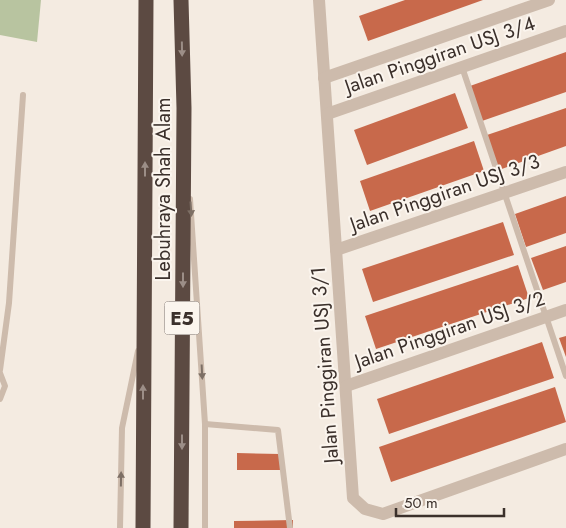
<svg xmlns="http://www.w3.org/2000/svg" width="566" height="528" font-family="Jost,sans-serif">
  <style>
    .grass { fill: #b8c4a0 }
    .building { fill: #c8694b }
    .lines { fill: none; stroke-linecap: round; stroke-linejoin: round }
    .service { stroke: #cdbbac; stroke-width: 6 }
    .minor { stroke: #cdbbac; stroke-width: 12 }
    .motorway { stroke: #5c4a42; stroke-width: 15 }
    .oneway { fill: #9c8e87 }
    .oneway2 { fill: #7d6f65 }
    .labels { text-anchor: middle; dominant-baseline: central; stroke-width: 4; stroke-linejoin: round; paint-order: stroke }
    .shield { fill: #fbf5ee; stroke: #756b66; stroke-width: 1 }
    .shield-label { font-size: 19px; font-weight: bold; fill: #3b302b }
    .street-label { font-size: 20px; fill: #3b302b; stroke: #fbf5ee }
  </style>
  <rect width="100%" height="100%" fill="#f4ebe1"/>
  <polygon class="grass" points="0,0 41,0 37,42 0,35"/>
  <g class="building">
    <polygon points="405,0 483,0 368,41 359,16"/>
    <polygon points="566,52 566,92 482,121 470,86"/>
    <polygon points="455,93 468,128 367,165 354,130"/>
    <polygon points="566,108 566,146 499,170 487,135"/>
    <polygon points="474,141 484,171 370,211 360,181"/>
    <polygon points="566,196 566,233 526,247 515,214"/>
    <polygon points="503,222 514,255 373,302 362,269"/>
    <polygon points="566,246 566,282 543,290 531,258"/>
    <polygon points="518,265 529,298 376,349 365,316"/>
    <polygon points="566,336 566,357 559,338"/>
    <polygon points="542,342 554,378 389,434 377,399"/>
    <polygon points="555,387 566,422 391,482 379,447"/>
    <polygon points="237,453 280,454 280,470 237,470"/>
    <polygon points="293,520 293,528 234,528 234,521"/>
  </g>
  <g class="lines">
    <g class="service">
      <polyline points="462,67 566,376"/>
      <polyline points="190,199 205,424 205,528"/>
      <polyline points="0,370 9,303 23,95"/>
      <polyline points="0,373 5,386 0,399"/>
      <polyline points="205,424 278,430 290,528"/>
      <polyline points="120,528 122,428 138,351"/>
    </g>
    <g class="minor">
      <polyline points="319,0 353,498 365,509 383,514 566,449"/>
      <polyline points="324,78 549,0"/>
      <polyline points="327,114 566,31"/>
      <polyline points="336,250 566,172"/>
      <polyline points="346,386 566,310"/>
    </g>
    <g class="motorway">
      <polyline points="181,0 184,108 181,528"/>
      <polyline points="143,528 146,0"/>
    </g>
  </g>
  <defs><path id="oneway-solid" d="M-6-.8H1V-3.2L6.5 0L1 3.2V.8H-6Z" transform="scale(1.25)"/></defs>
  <g class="oneway">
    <use href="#oneway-solid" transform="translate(182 49) rotate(89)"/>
    <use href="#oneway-solid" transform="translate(145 169) rotate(-90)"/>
    <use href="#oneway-solid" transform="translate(183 280) rotate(90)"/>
    <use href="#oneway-solid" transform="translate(143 392) rotate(-90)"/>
    <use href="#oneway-solid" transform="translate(182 442) rotate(90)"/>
  </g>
  <g class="oneway2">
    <use href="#oneway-solid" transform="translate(191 209) rotate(86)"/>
    <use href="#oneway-solid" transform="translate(202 372) rotate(87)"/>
    <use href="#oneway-solid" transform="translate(121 479) rotate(-89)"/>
  </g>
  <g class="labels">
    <rect class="shield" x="164.5" y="301.5" width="35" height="33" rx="4"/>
    <g class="shield-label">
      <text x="182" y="318">E5</text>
    </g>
    <g class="street-label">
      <text transform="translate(440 55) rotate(-19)">Jalan Pinggiran USJ 3/4</text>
      <text transform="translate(163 189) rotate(-90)">Lebuhraya Shah Alam</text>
      <text transform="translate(445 193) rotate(-19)">Jalan Pinggiran USJ 3/3</text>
      <text transform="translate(450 330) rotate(-19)">Jalan Pinggiran USJ 3/2</text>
      <text transform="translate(325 365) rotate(-94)">Jalan Pinggiran USJ 3/1</text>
    </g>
  </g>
  <path d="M396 508v8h108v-8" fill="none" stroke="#3b302b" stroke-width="2.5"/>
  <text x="404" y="508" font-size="15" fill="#3b302b" stroke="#fbf5ee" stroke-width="4" paint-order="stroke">50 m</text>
</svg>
